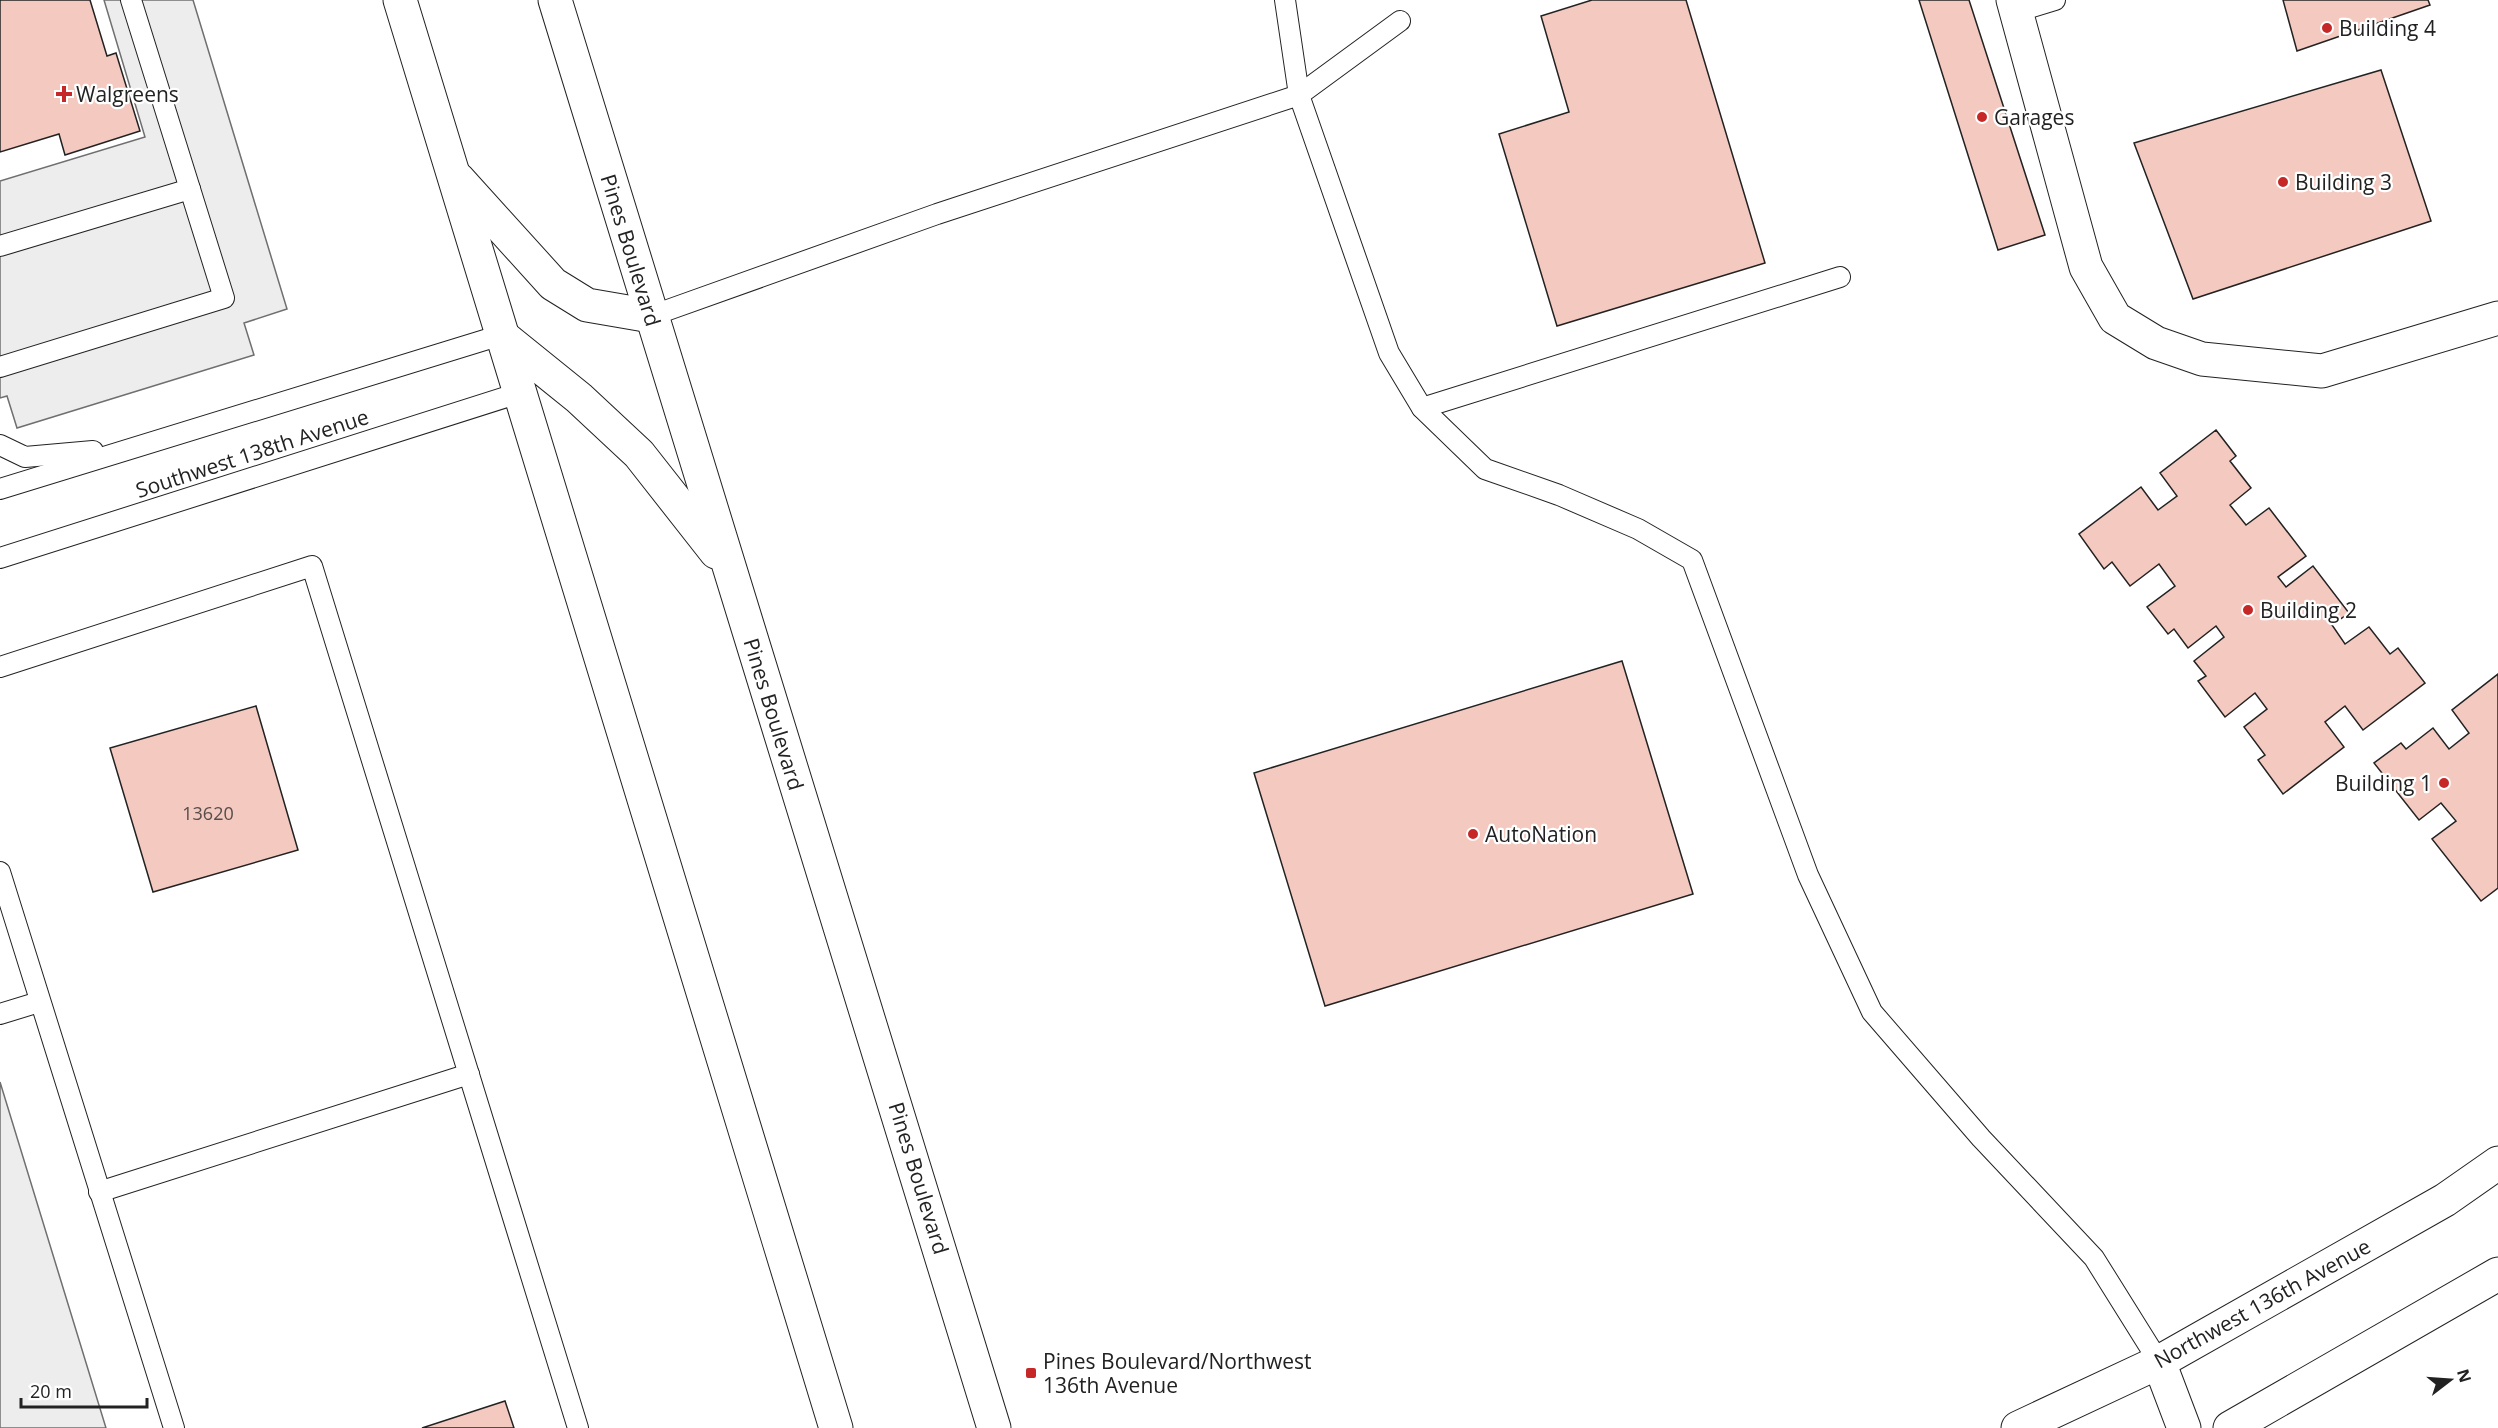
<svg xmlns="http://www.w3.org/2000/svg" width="2498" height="1428" font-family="'Open Sans',sans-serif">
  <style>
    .parking { fill: #ededed; stroke: #6f6f6f; stroke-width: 1.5 }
    .building { fill: #f3c9c0; stroke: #222; stroke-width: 1.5 }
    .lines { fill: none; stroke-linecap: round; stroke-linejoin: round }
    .lane-casing { stroke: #222; stroke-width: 22 }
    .street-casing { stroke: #222; stroke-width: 35 }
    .secondary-casing { stroke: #222; stroke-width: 35 }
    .highway-casing { stroke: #222; stroke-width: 35 }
    .lane { stroke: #fff; stroke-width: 20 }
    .street { stroke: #fff; stroke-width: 33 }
    .secondary { stroke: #fff; stroke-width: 33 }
    .highway { stroke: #fff; stroke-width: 33 }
    .poi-dot { fill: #c62828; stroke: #fff; stroke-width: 2 }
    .labels { text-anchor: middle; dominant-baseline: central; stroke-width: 4.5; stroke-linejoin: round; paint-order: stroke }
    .number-label { font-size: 18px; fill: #564c4a }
    .poi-label { font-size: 21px; fill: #222; stroke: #fff; text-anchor: start }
    .street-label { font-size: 21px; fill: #222; stroke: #fff }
  </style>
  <rect width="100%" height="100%" fill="#fff"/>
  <g class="parking">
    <polygon points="104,0 193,0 287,309 244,323 254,355 17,428 7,396 0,398 0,181 145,137"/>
    <polygon points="0,1082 106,1428 0,1428"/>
  </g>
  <g class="building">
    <polygon points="0,0 90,0 107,56 116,53 140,131 65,155 59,134 0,152"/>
    <polygon points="1592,0 1686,0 1765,263 1557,326 1499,134 1569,112 1541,16"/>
    <polygon points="1919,0 1969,0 2045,235 1998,250"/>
    <polygon points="2283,0 2428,0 2430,5 2297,51"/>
    <polygon points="2381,70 2431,221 2193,299 2134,143"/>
    <polygon points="2216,430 2236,456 2230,461 2251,488 2230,505 2246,525 2269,508 2306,556 2278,577 2286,587 2313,566 2349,613 2332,625 2345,644 2369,627 2390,654 2398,648 2425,683 2363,730 2345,706 2325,722 2344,747 2283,794 2258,760 2265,755 2244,727 2267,709 2255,693 2225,717 2198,681 2206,676 2194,661 2224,637 2216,626 2188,648 2174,629 2168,634 2147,607 2175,586 2159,564 2130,586 2112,562 2104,569 2079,534 2141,487 2158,510 2177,496 2160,473"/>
    <polygon points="1622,661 1693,894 1325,1006 1254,773"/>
    <polygon points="2498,674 2498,888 2481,901 2432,839 2456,821 2441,803 2419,820 2374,763 2401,743 2406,749 2433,728 2449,749 2469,733 2452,710"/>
    <polygon points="256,706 298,850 153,892 110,748"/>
    <polygon points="505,1401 514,1428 422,1428"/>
  </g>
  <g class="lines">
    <g class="lane-casing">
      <g id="lane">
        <polyline points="1285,0 1299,95 1389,353 1422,408 1485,469 1559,495 1638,529 1692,560 1808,875 1872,1012 1981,1138 2094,1258 2159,1362"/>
        <polyline points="2016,12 2055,0"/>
        <polyline points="0,246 190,189"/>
        <polyline points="651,316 937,214 1299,95 1400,21"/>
        <polyline points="0,367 224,298 131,0"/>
        <polyline points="1422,408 1840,277"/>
        <polyline points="0,445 25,457 93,451"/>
        <polyline points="0,489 501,335"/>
        <polyline points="0,558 519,393"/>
        <polyline points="0,667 312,566 578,1428"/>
        <polyline points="0,872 174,1428"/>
        <polyline points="0,1014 39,1002"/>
        <polyline points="99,1192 469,1074"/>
      </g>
    </g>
    <g class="street-casing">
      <g id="street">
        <polyline points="2013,0 2086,267 2115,318 2156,343 2202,359 2322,371 2498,318"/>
        <polyline points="2159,1362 2184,1428"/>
      </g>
    </g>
    <g class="secondary-casing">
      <g id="secondary">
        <polyline points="2018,1428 2159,1362 2445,1200 2498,1163"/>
        <polyline points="2230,1428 2498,1274"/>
      </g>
    </g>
    <g class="highway-casing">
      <g id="highway">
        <polyline points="400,0 836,1428"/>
        <polyline points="555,0 994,1428"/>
        <polyline points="458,179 553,284 587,305 651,316"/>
        <polyline points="501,335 579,398 639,454 716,552"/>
      </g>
    </g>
    <use href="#lane" class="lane"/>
    <use href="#street" class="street"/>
    <use href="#secondary" class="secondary"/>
    <use href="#highway" class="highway"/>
  </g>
  <g class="poi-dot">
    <circle cx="2327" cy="28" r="6"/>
    <path d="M61 85h6v6h6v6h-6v6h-6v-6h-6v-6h6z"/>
    <circle cx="1982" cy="117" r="6"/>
    <circle cx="2283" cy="182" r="6"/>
    <circle cx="2248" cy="610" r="6"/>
    <circle cx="2444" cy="783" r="6"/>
    <circle cx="1473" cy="834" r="6"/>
    <rect x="1025" y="1367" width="12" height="12" rx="3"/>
  </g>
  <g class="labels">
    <g class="number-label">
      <text x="208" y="813">13620</text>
    </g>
    <g class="poi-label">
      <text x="2339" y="28">Building 4</text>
      <text x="76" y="94">Walgreens</text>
      <text x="1994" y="117">Garages</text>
      <text x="2295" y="182">Building 3</text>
      <text x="2260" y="610">Building 2</text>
      <text x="2432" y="783" text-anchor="end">Building 1</text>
      <text x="1485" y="834">AutoNation</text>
      <text x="1043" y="1361">Pines Boulevard/Northwest<tspan x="1043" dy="24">136th Avenue</tspan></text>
    </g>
    <g class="street-label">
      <text transform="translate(631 250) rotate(73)">Pines Boulevard</text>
      <text transform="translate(252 453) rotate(-18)">Southwest 138th Avenue</text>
      <text transform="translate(774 714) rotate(73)">Pines Boulevard</text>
      <text transform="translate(919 1178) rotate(73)">Pines Boulevard</text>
      <text transform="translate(2262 1303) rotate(-29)">Northwest 136th Avenue</text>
    </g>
  </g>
  <g transform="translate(2450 1380) rotate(73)" stroke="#ffffff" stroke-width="4.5" paint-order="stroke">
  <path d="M0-4.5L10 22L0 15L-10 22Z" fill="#222222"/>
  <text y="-9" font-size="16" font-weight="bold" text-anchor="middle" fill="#222222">N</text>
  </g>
  <path d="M21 1398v9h126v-9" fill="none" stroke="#222222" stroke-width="3"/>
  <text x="30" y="1398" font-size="18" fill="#222222" stroke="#ffffff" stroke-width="4.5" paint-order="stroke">20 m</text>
</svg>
